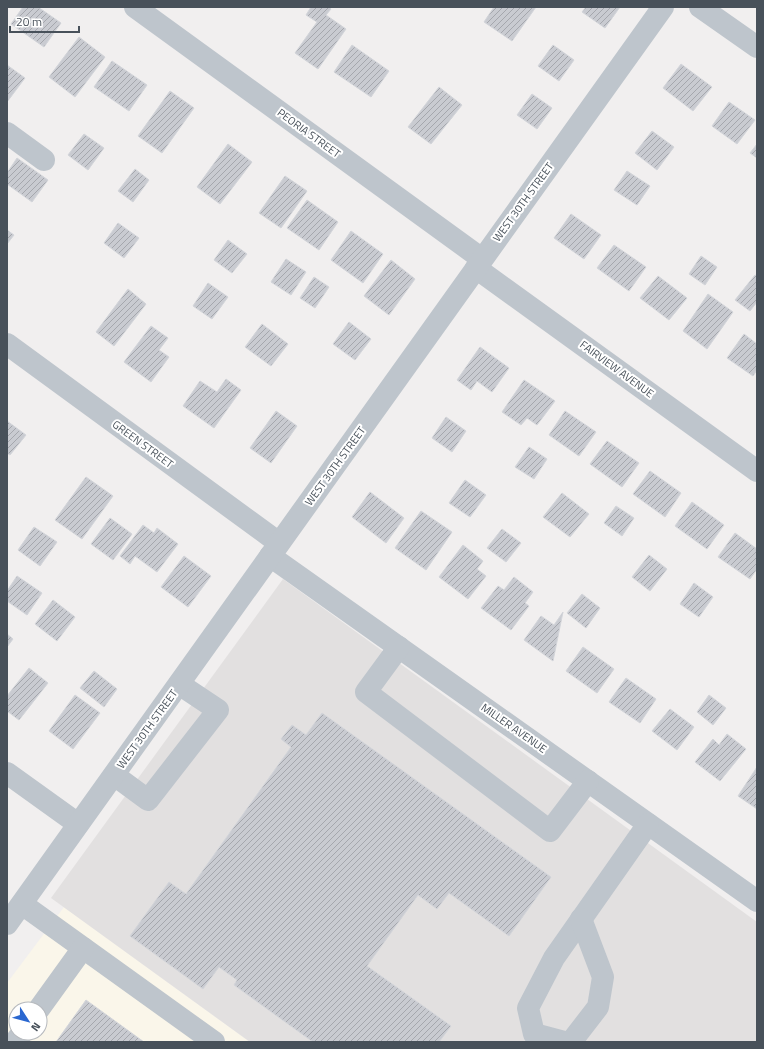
<svg xmlns="http://www.w3.org/2000/svg" width="764" height="1049" font-family="'Titillium Web',sans-serif">
  <style>
    .commercial { fill: #faf6ea; fill-rule: evenodd }
    .education { fill: #e2e0e0 }
    .building { fill: url(#building-hatch); stroke: #d3d5da }
    .lines { fill: none; stroke-linecap: round; stroke-linejoin: round }
    .minor { stroke: #bec5cc; stroke-width: 22 }
    .labels { text-anchor: middle; dominant-baseline: central; stroke-width: 4; stroke-linejoin: round; paint-order: stroke }
    .street-label { font-size: 11px; fill: #48515a; stroke: #fff }
  </style>
  <defs>
    <pattern id="building-hatch" width="6" height="6" patternUnits="userSpaceOnUse"><rect width="6" height="6" fill="#c9cbd1"/><path d="M-1 1l2-2M0 6l6-6M5 7l2-2" fill="none" stroke="#a5a7ad"/></pattern>
  </defs>
  <rect width="100%" height="100%" fill="#f1efef"/>
  <path class="commercial" d="M64 907 250 1042H7V983ZM16 1009H40V1033H16Z"/>
  <polygon class="education" points="283,579 757,922 757,1042 250,1042 51,898"/>
  <g class="building">
    <polygon points="23,7 38,7 61,23 44,47 11,24"/>
    <polygon points="311,7 329,7 331,9 326,15 346,29 318,69 295,53 317,22 306,15"/>
    <polygon points="494,7 536,7 512,41 484,22"/>
    <polygon points="586,7 620,7 605,28 582,12"/>
    <polygon points="79,37 105,57 75,97 49,77"/>
    <polygon points="352,45 389,71 371,97 334,72"/>
    <polygon points="553,45 574,60 559,81 538,66"/>
    <polygon points="112,61 147,85 129,111 94,87"/>
    <polygon points="681,64 712,87 693,111 663,88"/>
    <polygon points="7,65 25,78 7,102"/>
    <polygon points="439,87 462,105 431,144 408,127"/>
    <polygon points="170,91 194,108 162,153 138,136"/>
    <polygon points="532,94 552,108 537,129 517,115"/>
    <polygon points="729,102 755,120 737,144 712,126"/>
    <polygon points="652,131 674,147 657,170 635,153"/>
    <polygon points="84,134 104,148 88,170 68,155"/>
    <polygon points="228,144 252,162 220,204 197,187"/>
    <polygon points="757,144 757,158 750,153"/>
    <polygon points="17,158 48,180 32,202 7,184 7,173"/>
    <polygon points="135,169 149,180 133,202 118,191"/>
    <polygon points="627,171 650,186 637,205 614,190"/>
    <polygon points="285,176 307,191 281,228 259,213"/>
    <polygon points="307,200 338,222 319,250 287,228"/>
    <polygon points="571,214 601,235 584,259 554,238"/>
    <polygon points="118,223 139,238 124,258 104,243"/>
    <polygon points="7,230 14,235 7,244"/>
    <polygon points="351,231 383,254 363,283 331,260"/>
    <polygon points="228,240 247,254 232,273 214,260"/>
    <polygon points="614,245 646,267 629,291 597,268"/>
    <polygon points="701,256 717,267 705,285 689,274"/>
    <polygon points="286,259 306,272 291,295 271,282"/>
    <polygon points="391,260 415,279 389,315 364,296"/>
    <polygon points="755,275 757,276 757,302 750,311 735,300"/>
    <polygon points="658,276 687,298 669,320 640,298"/>
    <polygon points="314,277 329,287 315,308 300,298"/>
    <polygon points="208,283 228,297 212,319 193,306"/>
    <polygon points="128,289 146,304 114,346 96,332"/>
    <polygon points="708,294 733,312 707,349 683,331"/>
    <polygon points="349,322 371,339 355,360 333,344"/>
    <polygon points="262,324 288,344 271,366 245,347"/>
    <polygon points="151,326 168,338 159,350 169,357 151,382 124,362"/>
    <polygon points="744,334 757,344 757,370 753,376 727,358"/>
    <polygon points="480,347 509,368 492,392 477,381 471,390 457,380"/>
    <polygon points="226,379 241,390 214,428 183,406 200,381 217,392"/>
    <polygon points="524,380 555,401 537,425 527,418 521,425 502,412"/>
    <polygon points="276,411 297,426 271,463 250,448"/>
    <polygon points="565,411 596,432 579,456 549,435"/>
    <polygon points="446,417 466,431 452,452 432,438"/>
    <polygon points="7,421 26,435 10,455 7,453"/>
    <polygon points="607,441 639,463 622,487 590,464"/>
    <polygon points="529,447 547,459 534,479 515,467"/>
    <polygon points="650,471 681,493 665,517 633,494"/>
    <polygon points="86,477 113,496 82,539 55,520"/>
    <polygon points="465,480 486,495 470,517 449,503"/>
    <polygon points="370,492 404,518 386,543 352,517"/>
    <polygon points="562,493 589,514 570,537 543,517"/>
    <polygon points="692,502 724,525 707,549 675,526"/>
    <polygon points="616,506 634,518 622,536 604,523"/>
    <polygon points="421,511 452,532 426,570 395,548"/>
    <polygon points="110,518 132,534 113,560 91,544"/>
    <polygon points="143,525 154,533 157,528 178,544 157,572 135,556 130,564 120,556"/>
    <polygon points="34,527 57,542 40,566 18,550"/>
    <polygon points="502,529 521,543 506,562 487,548"/>
    <polygon points="735,533 757,549 757,569 750,579 718,557"/>
    <polygon points="463,545 483,561 477,569 486,576 468,599 439,577"/>
    <polygon points="649,555 667,569 650,591 632,577"/>
    <polygon points="184,556 211,576 188,607 161,587"/>
    <polygon points="17,576 42,593 27,615 7,601 7,591"/>
    <polygon points="514,577 533,592 525,603 529,606 511,630 481,608 498,586 504,590"/>
    <polygon points="694,583 713,597 699,617 680,604"/>
    <polygon points="582,594 600,608 586,628 567,613"/>
    <polygon points="53,600 75,617 57,641 35,624"/>
    <polygon points="563,612 553,661 524,640 541,616 554,625"/>
    <polygon points="7,634 13,639 7,647"/>
    <polygon points="583,647 614,669 597,693 566,671"/>
    <polygon points="29,668 48,683 19,720 7,711 7,696"/>
    <polygon points="94,671 117,689 104,707 80,688"/>
    <polygon points="626,678 656,699 640,723 609,702"/>
    <polygon points="75,695 100,713 73,749 49,731"/>
    <polygon points="709,695 726,708 713,725 697,712"/>
    <polygon points="670,709 694,727 677,750 652,731"/>
    <polygon points="322,713 551,877 509,936 449,893 437,909 418,895 367,966 451,1026 439,1042 313,1042 234,985 237,980 219,967 203,989 130,936 169,882 186,894 291,747 281,739 292,725 306,735"/>
    <polygon points="727,734 746,749 720,781 695,762 713,739 719,745"/>
    <polygon points="757,767 757,809 738,796"/>
    <polygon points="86,1000 144,1042 56,1042"/>
  </g>
  <g class="lines">
    <g class="minor">
      <polyline points="135,7 482,259"/>
      <polyline points="700,7 757,47"/>
      <polyline points="7,133 44,160"/>
      <polyline points="476,268 757,471"/>
      <polyline points="7,344 279,543"/>
      <polyline points="270,556 757,901"/>
      <polyline points="399,647 366,692 550,831 588,781"/>
      <polyline points="7,773 78,824"/>
      <polyline points="114,775 148,800 218,710 179,684"/>
      <polyline points="22,904 214,1042"/>
      <polyline points="7,924 663,7"/>
      <polyline points="39,1009 83,948"/>
      <polyline points="15,1042 22,1033"/>
      <polyline points="564,1042 534,1034 528,1008 554,958 648,824"/>
      <polyline points="571,1042 598,1007 603,977 581,919"/>
    </g>
  </g>
  <g class="labels">
    <g class="street-label">
      <text transform="translate(309 133) rotate(36)">PEORIA STREET</text>
      <text transform="translate(523 202) rotate(-54)">WEST 30TH STREET</text>
      <text transform="translate(617 369) rotate(36)">FAIRVIEW AVENUE</text>
      <text transform="translate(143 444) rotate(36)">GREEN STREET</text>
      <text transform="translate(335 466) rotate(-54)">WEST 30TH STREET</text>
      <text transform="translate(514 728) rotate(35)">MILLER AVENUE</text>
      <text transform="translate(147 729) rotate(-54)">WEST 30TH STREET</text>
    </g>
  </g>
  <rect width="764" height="1049" fill="none" stroke="#48515a" stroke-width="16"/>
  <g transform="translate(28 1021) rotate(126)"><circle r="19" fill="#ffffff" stroke="#b6b9bd"/>
  <path d="M0-3L7 15L0 10L-7 15Z" fill="#2a67d0"/>
  <text y="-6" font-size="11" font-weight="bold" text-anchor="middle" fill="#48515a">N</text>
  </g>
  <path d="M10 26v6h69v-6" fill="none" stroke="#48515a" stroke-width="2"/>
  <text x="16" y="26" font-size="12" fill="#48515a" stroke="#ffffff" stroke-width="3" paint-order="stroke">20 m</text>
</svg>
